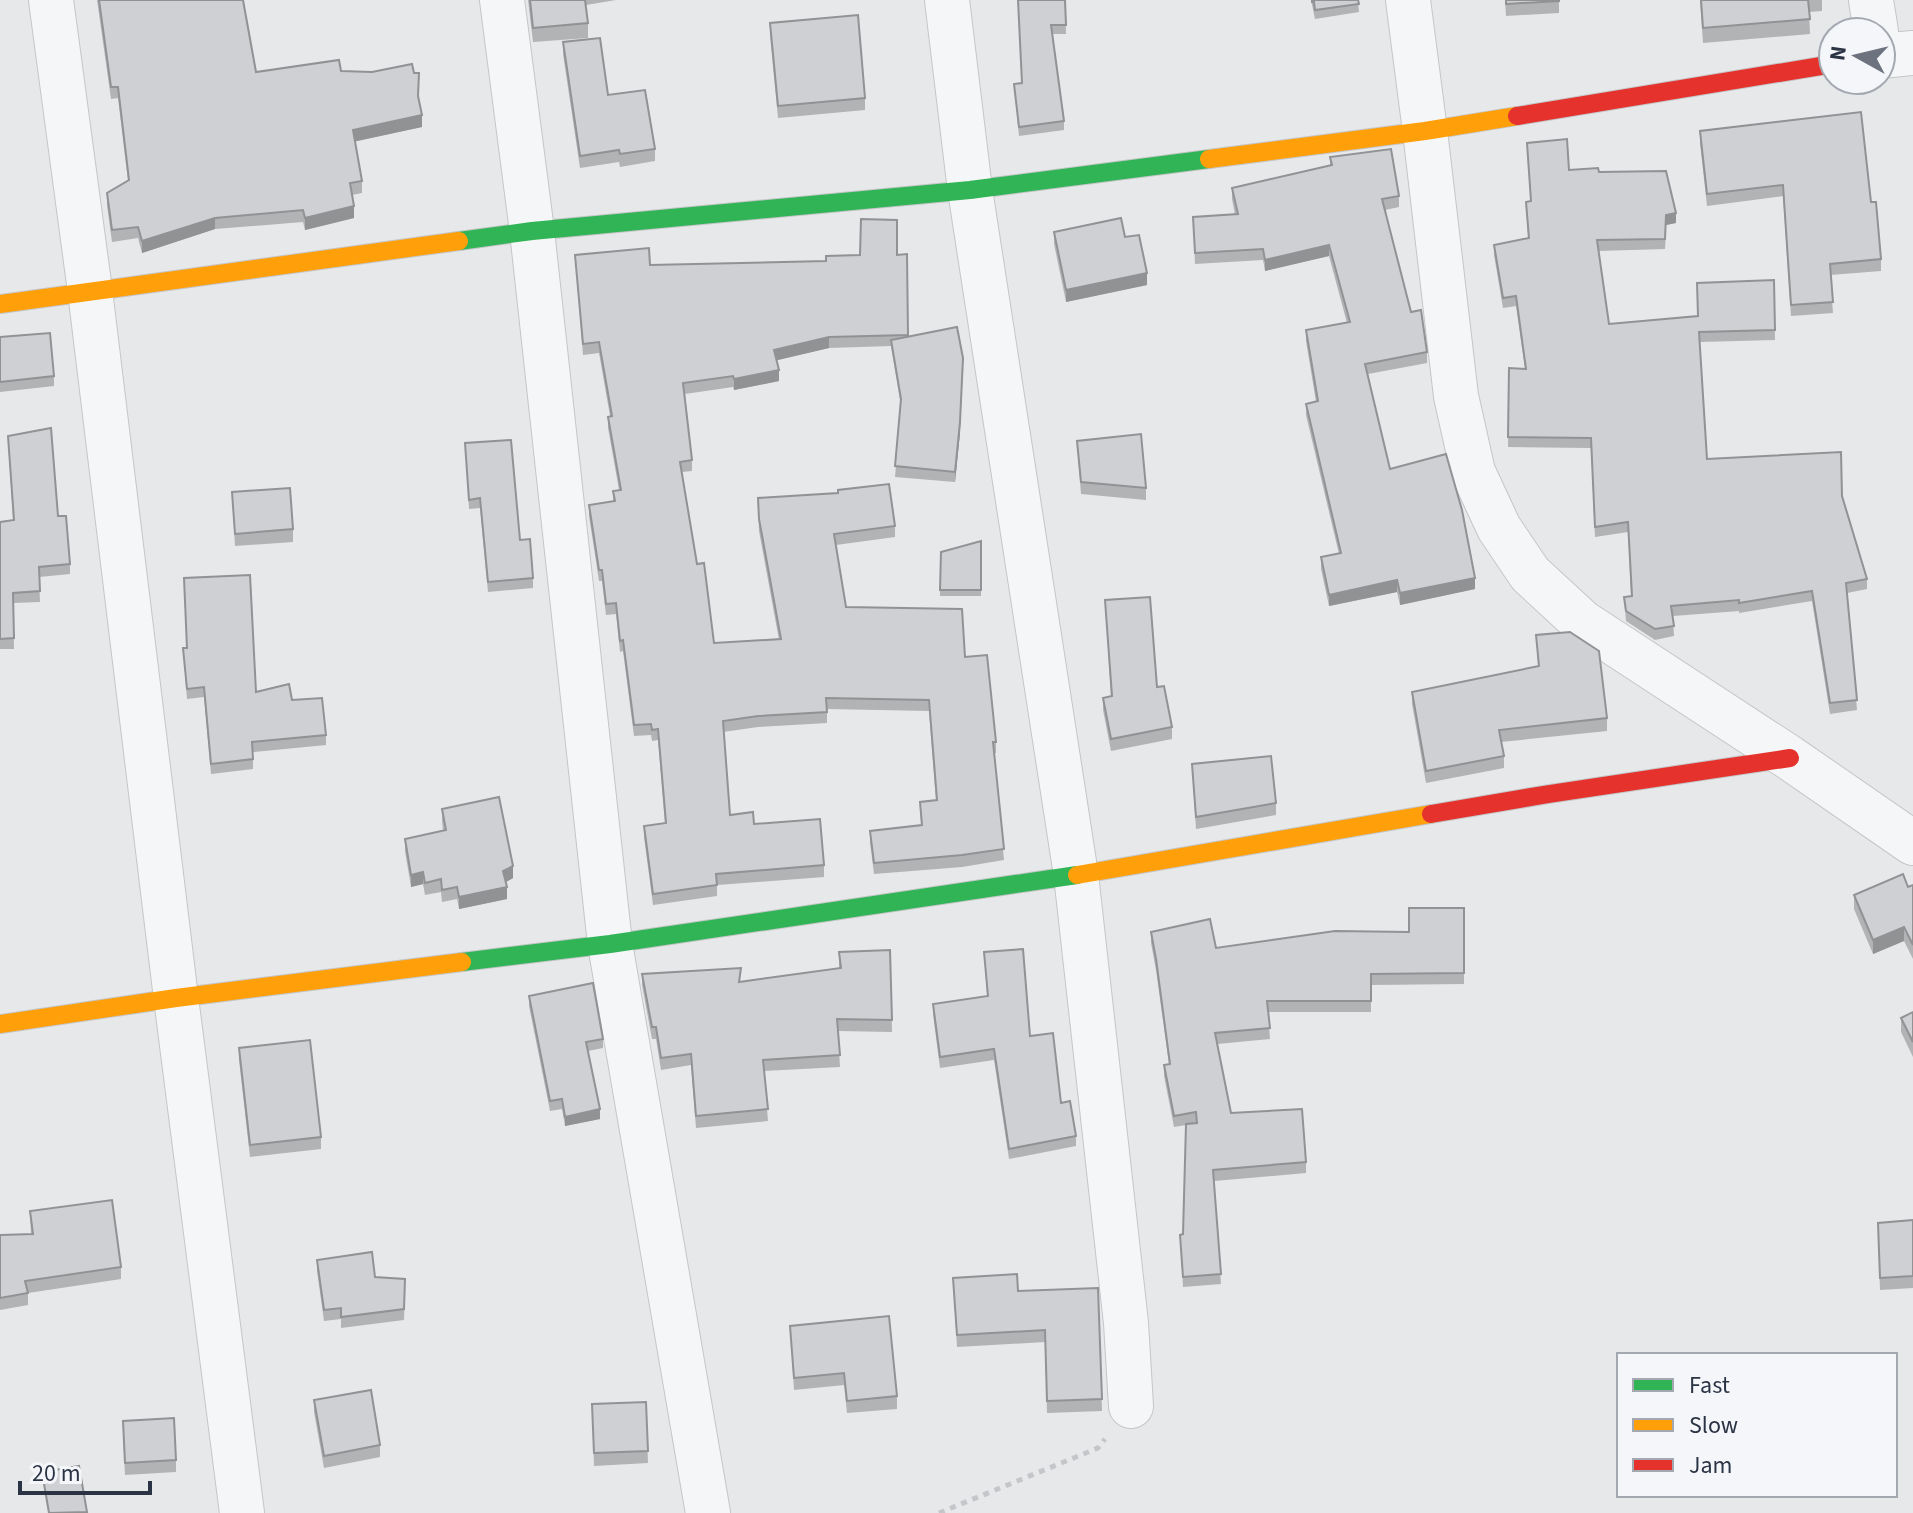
<svg xmlns="http://www.w3.org/2000/svg" width="1913" height="1513" font-family="'Source Sans 3',sans-serif">
  <style>
    .lines { fill: none; stroke-linecap: round; stroke-linejoin: round }
    .street-casing { stroke: #c4c6c8; stroke-width: 46 }
    .fast-casing { stroke: #c4c6c8; stroke-width: 20 }
    .slow-casing { stroke: #c4c6c8; stroke-width: 20 }
    .jam-casing { stroke: #c4c6c8; stroke-width: 20 }
    .path { stroke: #c5c6ca; stroke-width: 5; stroke-dasharray: 6 6; stroke-linecap: butt }
    .street { stroke: #f5f6f7; stroke-width: 44 }
    .fast { stroke: #30b455; stroke-width: 18 }
    .slow { stroke: #ff9f0a; stroke-width: 18 }
    .jam { stroke: #e5322d; stroke-width: 18 }
    .wall { fill: #b1b3b5 }
    .shaded-wall { fill: #909294 }
    .building { fill: #ced0d3; stroke: #909294; stroke-width: 2 }
  </style>
  <rect width="100%" height="100%" fill="#e6e8ea"/>
  <g class="lines">
    <g class="street-casing">
      <g id="street">
        <polyline points="51,0 90,291 176,998 242,1513"/>
        <polyline points="502,0 532,231 610,944 708,1513"/>
        <polyline points="947,0 970,190 1076,875 1126,1323 1131,1406"/>
        <polyline points="1408,0 1425,131 1456,396 1473,472 1499,528 1530,574 1582,622 1790,758 1913,843"/>
        <polyline points="1871,0 1876,32"/>
        <polyline points="1881,56 1913,53"/>
      </g>
    </g>
    <g class="fast-casing">
      <g id="fast">
        <polyline points="459,241 532,231 970,190 1209,159"/>
        <polyline points="462,962 610,944 1077,875"/>
      </g>
    </g>
    <g class="slow-casing">
      <g id="slow">
        <polyline points="1209,159 1425,131 1517,116"/>
        <polyline points="0,304 459,241"/>
        <polyline points="1077,875 1431,814"/>
        <polyline points="0,1024 176,998 462,962"/>
      </g>
    </g>
    <g class="jam-casing">
      <g id="jam">
        <polyline points="1517,116 1833,64"/>
        <polyline points="1431,814 1549,794 1790,758"/>
      </g>
    </g>
    <polyline class="path" points="939,1513 1098,1448 1105,1439"/>
    <use href="#street" class="street"/>
    <use href="#fast" class="fast"/>
    <use href="#slow" class="slow"/>
    <use href="#jam" class="jam"/>
  </g>
  <g class="wall">
    <polygon points="97,0 243,0 256,72 341,71 419,98 422,127 355,141 362,181 362,193 352,195 354,218 305,230 303,222 215,229 142,253 138,238 112,242 107,205 107,193 128,181 118,98 111,99"/>
    <polygon points="528,0 616,0 586,5 588,23 588,38 533,42"/>
    <polygon points="1065,0 1066,34 1052,34 1064,121 1064,130 1019,136 1014,84 1021,83"/>
    <polygon points="1311,0 1358,0 1359,12 1315,19"/>
    <polygon points="1505,0 1559,0 1559,13 1506,16"/>
    <polygon points="1700,0 1822,0 1822,11 1809,12 1810,34 1703,43"/>
    <polygon points="770,23 865,98 865,110 778,118 770,35"/>
    <polygon points="563,42 655,149 655,161 620,167 619,162 580,168 563,54"/>
    <polygon points="1700,131 1871,202 1881,259 1881,271 1830,275 1833,313 1791,316 1783,196 1707,206 1700,143"/>
    <polygon points="1527,143 1569,170 1599,172 1676,223 1666,225 1665,249 1598,251 1609,324 1698,316 1774,280 1775,340 1700,342 1707,459 1842,496 1867,579 1867,589 1847,593 1857,710 1830,714 1812,601 1739,613 1739,611 1673,616 1674,636 1655,640 1626,621 1624,597 1631,596 1628,532 1595,537 1591,448 1508,447 1509,368 1525,369 1516,306 1503,308 1494,255 1494,245 1528,238 1526,202 1531,201"/>
    <polygon points="1330,157 1399,196 1399,207 1385,210 1411,312 1427,352 1427,363 1368,374 1390,469 1475,589 1400,605 1397,592 1329,606 1321,569 1321,557 1339,554 1306,415 1306,404 1316,402 1306,341 1306,330 1347,323 1329,256 1265,271 1263,260 1195,264 1193,217 1235,215 1232,199 1232,188 1330,165"/>
    <polygon points="1054,232 1125,237 1147,285 1066,302 1054,244"/>
    <polygon points="907,254 908,337 960,433 955,482 895,477 901,406 891,346 829,348 776,360 779,381 734,390 733,387 685,394 692,460 692,471 682,472 697,564 714,643 779,640 759,531 758,498 895,526 895,537 836,545 846,607 965,657 996,742 996,753 994,753 1004,860 962,867 874,874 870,842 870,831 921,825 920,802 936,800 929,711 827,709 827,723 758,727 723,732 730,815 754,824 824,865 824,877 717,885 717,896 653,905 644,837 644,826 665,823 658,740 652,741 651,735 634,736 623,651 620,652 616,614 606,615 602,581 599,581 589,516 589,505 613,502 613,491 619,490 608,428 608,417 610,416 599,353 583,355 575,255 650,265 826,261"/>
    <polygon points="0,337 54,376 54,386 0,392"/>
    <polygon points="8,436 58,516 70,564 70,574 39,577 40,602 13,603 14,649 0,649 0,522 13,520"/>
    <polygon points="1077,441 1146,488 1146,500 1081,494"/>
    <polygon points="465,443 520,540 533,578 533,588 488,592 480,508 469,509"/>
    <polygon points="232,492 293,529 293,542 235,546"/>
    <polygon points="981,541 981,596 940,596 941,552"/>
    <polygon points="1105,600 1157,687 1172,727 1172,739 1111,751 1103,710 1103,698 1111,697"/>
    <polygon points="1536,635 1607,718 1607,731 1501,742 1504,756 1504,768 1426,783 1412,704 1412,692 1538,666"/>
    <polygon points="183,648 256,692 292,700 326,735 326,745 253,752 253,769 211,774 204,697 187,699"/>
    <polygon points="1192,764 1276,803 1276,815 1196,829"/>
    <polygon points="442,809 513,878 505,882 507,899 459,909 457,899 442,902 441,892 425,895 423,884 411,887 405,851 405,839 443,831 442,821"/>
    <polygon points="1913,885 1913,959 1904,941 1873,954 1854,909 1854,895"/>
    <polygon points="1464,908 1464,984 1371,985 1371,1012 1268,1012 1270,1039 1217,1044 1231,1113 1306,1162 1306,1173 1214,1181 1221,1284 1183,1287 1180,1235 1183,1234 1186,1125 1174,1127 1164,1076 1164,1065 1169,1064 1156,970 1151,943 1151,932 1216,948 1409,932"/>
    <polygon points="890,950 892,1032 838,1031 840,1067 764,1071 768,1121 696,1128 691,1065 661,1070 656,1039 652,1039 642,985 642,974 741,982 839,969 839,952"/>
    <polygon points="984,952 1030,1036 1076,1136 1076,1146 1009,1159 994,1060 940,1068 933,1014 933,1004 987,996"/>
    <polygon points="529,996 603,1039 603,1048 588,1051 600,1119 565,1126 562,1109 550,1111 529,1006"/>
    <polygon points="1913,1012 1913,1057 1901,1032 1901,1018"/>
    <polygon points="239,1048 321,1137 321,1149 250,1157 239,1060"/>
    <polygon points="30,1211 121,1267 121,1279 28,1293 28,1305 0,1310 0,1235 31,1234"/>
    <polygon points="1913,1220 1913,1288 1880,1290 1878,1235"/>
    <polygon points="317,1260 375,1277 405,1289 404,1320 341,1328 341,1319 324,1321 317,1271"/>
    <polygon points="953,1278 1018,1291 1098,1288 1102,1411 1047,1413 1045,1342 957,1347"/>
    <polygon points="790,1326 897,1396 897,1409 847,1413 844,1385 794,1390"/>
    <polygon points="314,1400 380,1445 380,1457 324,1468 314,1412"/>
    <polygon points="646,1402 648,1463 594,1466 592,1404"/>
    <polygon points="123,1433 176,1460 176,1472 125,1475"/>
  </g>
  <g class="shaded-wall">
    <polygon points="422,115 422,127 353,142 353,130"/>
    <polygon points="354,206 354,218 305,230 305,218"/>
    <polygon points="1676,213 1676,223 1666,225 1665,249 1666,215"/>
    <polygon points="215,218 215,229 142,253 142,241"/>
    <polygon points="1329,245 1329,256 1265,271 1265,260"/>
    <polygon points="1147,273 1147,285 1066,302 1066,290"/>
    <polygon points="829,337 829,348 774,361 774,350"/>
    <polygon points="963,358 960,433 955,482 955,472"/>
    <polygon points="779,370 779,381 734,390 734,379"/>
    <polygon points="1475,578 1475,589 1400,605 1400,593"/>
    <polygon points="1397,580 1397,592 1329,606 1329,595"/>
    <polygon points="513,866 513,878 503,884 503,871"/>
    <polygon points="423,872 423,884 411,887 411,875"/>
    <polygon points="507,887 507,899 459,909 459,897"/>
    <polygon points="1904,927 1904,941 1873,954 1873,940"/>
    <polygon points="600,1109 600,1119 565,1126 565,1117"/>
  </g>
  <g class="building">
    <polygon points="99,0 243,0 256,72 339,60 341,71 372,72 412,64 414,73 419,73 418,96 422,115 353,130 362,181 350,183 354,206 305,218 303,210 215,218 142,241 138,227 112,230 107,193 129,180 118,87 111,87"/>
    <polygon points="530,0 585,0 588,23 533,28"/>
    <polygon points="1018,0 1065,0 1066,25 1051,25 1064,121 1019,127 1014,84 1022,83"/>
    <polygon points="1312,0 1358,0 1359,4 1315,10 1314,2 1312,2"/>
    <polygon points="1506,0 1559,0 1559,1 1506,4"/>
    <polygon points="1701,0 1808,0 1810,19 1703,28"/>
    <polygon points="858,15 865,98 778,106 770,23"/>
    <polygon points="600,38 608,95 645,90 655,149 620,154 619,150 580,156 563,42"/>
    <polygon points="1861,112 1871,202 1876,202 1881,259 1830,264 1833,302 1791,305 1783,185 1707,194 1700,131"/>
    <polygon points="1567,139 1569,170 1598,168 1599,172 1666,171 1676,213 1666,215 1665,239 1597,240 1609,324 1698,316 1697,283 1774,280 1775,330 1699,332 1707,459 1841,452 1842,496 1867,579 1846,583 1857,700 1830,703 1812,591 1739,603 1739,600 1671,606 1674,626 1655,629 1626,611 1624,597 1632,596 1628,522 1595,527 1591,438 1508,437 1509,368 1526,369 1516,296 1503,298 1494,245 1529,238 1526,202 1531,201 1527,143"/>
    <polygon points="1391,149 1399,196 1382,199 1411,312 1421,310 1427,352 1365,364 1390,469 1446,454 1462,510 1475,578 1400,593 1397,580 1329,595 1321,557 1341,553 1306,404 1318,401 1306,330 1350,322 1329,245 1265,260 1263,249 1195,253 1193,217 1238,214 1232,188 1332,165 1330,157"/>
    <polygon points="1121,218 1125,237 1139,235 1147,273 1066,290 1054,232"/>
    <polygon points="861,219 897,220 897,255 907,254 908,335 829,337 774,350 779,370 734,379 733,376 683,383 692,460 680,462 697,564 704,563 714,643 781,639 759,519 758,498 838,493 838,490 889,484 895,526 834,534 846,607 962,609 965,657 987,655 996,742 993,742 1004,849 962,855 874,863 870,831 922,825 920,802 937,800 929,700 826,698 827,712 758,716 723,721 730,815 753,812 754,824 820,819 824,865 716,874 717,885 653,894 644,826 666,823 658,729 652,730 651,724 634,725 623,640 620,641 616,603 606,604 602,570 599,570 589,505 615,501 613,491 621,490 608,417 612,416 599,342 583,344 575,255 649,248 650,265 826,261 826,256 860,255"/>
    <polygon points="957,327 963,358 960,422 955,472 895,466 901,399 891,340"/>
    <polygon points="50,333 54,376 0,382 0,337"/>
    <polygon points="51,428 58,516 66,516 70,564 39,567 40,591 13,593 14,638 0,639 0,522 14,520 8,436"/>
    <polygon points="1141,434 1146,488 1081,482 1077,441"/>
    <polygon points="511,440 520,540 530,539 533,578 488,582 480,498 469,500 465,443"/>
    <polygon points="290,488 293,529 235,534 232,492"/>
    <polygon points="981,541 981,590 940,590 941,552"/>
    <polygon points="250,575 256,692 289,684 292,700 322,698 326,735 252,742 253,759 211,764 204,687 187,689 183,648 187,648 184,578"/>
    <polygon points="1150,597 1157,687 1164,686 1172,727 1111,739 1103,698 1112,696 1105,600"/>
    <polygon points="1570,632 1599,651 1607,718 1499,730 1504,756 1426,771 1412,692 1539,666 1536,635"/>
    <polygon points="1271,756 1276,803 1196,817 1192,764"/>
    <polygon points="499,797 513,866 503,871 507,887 459,897 457,887 442,890 441,879 425,883 423,872 411,875 405,839 446,830 442,809"/>
    <polygon points="1903,874 1908,887 1913,885 1913,945 1904,927 1873,940 1854,895"/>
    <polygon points="1409,908 1464,908 1464,973 1371,974 1371,1001 1267,1001 1270,1028 1215,1033 1231,1113 1302,1109 1306,1162 1213,1170 1221,1274 1183,1277 1180,1235 1183,1234 1186,1124 1197,1123 1196,1112 1174,1116 1164,1065 1170,1064 1156,959 1151,932 1210,919 1216,948 1335,931 1409,932"/>
    <polygon points="1023,949 1030,1036 1053,1033 1061,1103 1070,1101 1076,1136 1009,1149 994,1049 940,1057 933,1004 988,996 984,952"/>
    <polygon points="890,950 892,1020 837,1019 840,1055 763,1060 768,1109 696,1116 691,1054 661,1058 656,1027 652,1027 642,974 741,968 739,982 841,968 839,952"/>
    <polygon points="593,983 603,1039 586,1042 600,1109 565,1117 562,1099 550,1101 529,996"/>
    <polygon points="1913,1012 1913,1042 1901,1018"/>
    <polygon points="310,1040 321,1137 250,1145 239,1048"/>
    <polygon points="112,1200 121,1267 25,1281 28,1293 0,1298 0,1235 33,1234 30,1211"/>
    <polygon points="1913,1220 1913,1276 1880,1278 1878,1223"/>
    <polygon points="372,1252 375,1277 405,1279 404,1309 341,1317 341,1308 324,1310 317,1260"/>
    <polygon points="1017,1274 1018,1291 1098,1288 1102,1399 1047,1401 1045,1330 957,1335 953,1278"/>
    <polygon points="889,1316 897,1396 847,1401 844,1373 794,1378 790,1326"/>
    <polygon points="371,1390 380,1445 324,1456 314,1400"/>
    <polygon points="646,1402 648,1451 594,1453 592,1404"/>
    <polygon points="174,1418 176,1460 125,1463 123,1421"/>
    <polygon points="79,1466 87,1512 49,1513 42,1472"/>
  </g>
  <rect x="1617" y="1353" width="280" height="144" fill="#f4f6f9" stroke="#a4a8b1" stroke-width="2"/>
  <rect x="1633" y="1379" width="40" height="12" fill="#30b455" stroke="#a4a8b1" stroke-width="2"/>
  <text x="1689" y="1393" font-size="24" fill="#2b3445">Fast</text>
  <rect x="1633" y="1419" width="40" height="12" fill="#ff9f0a" stroke="#a4a8b1" stroke-width="2"/>
  <text x="1689" y="1433" font-size="24" fill="#2b3445">Slow</text>
  <rect x="1633" y="1459" width="40" height="12" fill="#e5322d" stroke="#a4a8b1" stroke-width="2"/>
  <text x="1689" y="1473" font-size="24" fill="#2b3445">Jam</text>
  <g transform="translate(1857 56) rotate(278)"><circle r="38" fill="#f4f6f9" stroke="#a4a8b1" stroke-width="2"/>
  <path d="M0-6L14 30L0 20L-14 30Z" fill="#6c737f"/>
  <text y="-12" font-size="22" font-weight="bold" text-anchor="middle" fill="#2b3445">N</text>
  </g>
  <path d="M20 1481v12h130v-12" fill="none" stroke="#2b3445" stroke-width="4"/>
  <text x="32" y="1481" font-size="24" fill="#2b3445" stroke="#f4f6f9" stroke-width="6" paint-order="stroke">20 m</text>
</svg>
